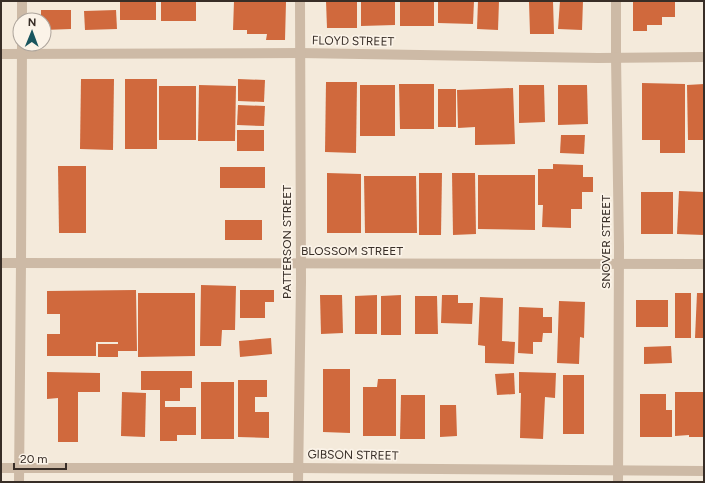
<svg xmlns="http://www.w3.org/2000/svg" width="705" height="483" font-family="Figtree,sans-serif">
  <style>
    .building { fill: #d0693d }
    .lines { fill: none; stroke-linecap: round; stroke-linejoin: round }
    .minor { stroke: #cdbaa6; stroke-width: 10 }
    .labels { text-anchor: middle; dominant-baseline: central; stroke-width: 3.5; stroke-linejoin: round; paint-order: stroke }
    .street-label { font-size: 12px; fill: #382e27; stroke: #fbf3e8 }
  </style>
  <rect width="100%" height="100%" fill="#f4eadb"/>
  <g class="building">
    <rect x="120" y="1" width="36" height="19"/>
    <rect x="161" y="1" width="35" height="20"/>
    <polygon points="234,1 286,2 285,40 266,40 267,34 247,34 247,30 233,30"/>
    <polygon points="326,1 357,1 357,28 327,28"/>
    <polygon points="361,1 395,1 395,25 361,26"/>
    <rect x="400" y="1" width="34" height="25"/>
    <polygon points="438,1 474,1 473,24 438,23"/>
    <polygon points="478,1 499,1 498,30 477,29"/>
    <polygon points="529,1 553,1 554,34 530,34"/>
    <polygon points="560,1 583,1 582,30 558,29"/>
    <polygon points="633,1 675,1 675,17 662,17 662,25 647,25 647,31 633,31"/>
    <polygon points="41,10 71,10 71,29 44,30 44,20 41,20"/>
    <polygon points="116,10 117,29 85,30 84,11"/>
    <polygon points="81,79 114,79 113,150 80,149"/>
    <rect x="125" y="79" width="32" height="70"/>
    <polygon points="238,79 265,80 264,102 238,101"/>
    <polygon points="326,82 357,82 356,153 325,152"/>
    <polygon points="642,83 685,84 685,153 660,153 660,140 642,140"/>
    <polygon points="399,84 434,84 434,129 400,129"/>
    <polygon points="704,84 704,140 688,140 687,85"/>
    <polygon points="199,85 236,86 235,141 198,141"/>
    <rect x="360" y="85" width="35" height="51"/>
    <polygon points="519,85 544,85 545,122 519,123"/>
    <polygon points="558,85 587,85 588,124 558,125"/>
    <rect x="159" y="86" width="37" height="54"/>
    <polygon points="513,88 515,144 475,145 475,127 458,128 457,90"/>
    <rect x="438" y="89" width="18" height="38"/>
    <polygon points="238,105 265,106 264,126 237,125"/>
    <rect x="237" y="130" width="27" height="21"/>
    <polygon points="561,135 585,135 584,154 560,153"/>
    <polygon points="553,164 583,165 583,177 593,177 593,192 582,192 582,209 571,209 571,228 542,227 543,205 538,205 538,169 553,169"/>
    <polygon points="58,166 86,166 86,233 59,233"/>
    <rect x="220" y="167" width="45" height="21"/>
    <polygon points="327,173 361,174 361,233 327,233"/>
    <polygon points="419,173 442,173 441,235 419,235"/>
    <polygon points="452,173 475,173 476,234 453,235"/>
    <polygon points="478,175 535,175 535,230 478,229"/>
    <polygon points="364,176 416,176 417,233 365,233"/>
    <polygon points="679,191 704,192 704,235 677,234"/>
    <rect x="641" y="192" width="32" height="42"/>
    <rect x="225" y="220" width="37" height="20"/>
    <polygon points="201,285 236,286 235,330 222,330 221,346 200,346"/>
    <polygon points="136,290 137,351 118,351 118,357 98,357 98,344 118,344 118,342 96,342 96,356 47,356 47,334 60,334 60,314 47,314 47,291"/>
    <polygon points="240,290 274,290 274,302 265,302 265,318 240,318"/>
    <polygon points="138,293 195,293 195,356 138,357"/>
    <rect x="675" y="293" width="16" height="45"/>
    <polygon points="697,293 704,293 704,338 695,338"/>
    <polygon points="320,295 342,295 343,333 321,334"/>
    <polygon points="377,295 377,334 355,334 355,296"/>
    <polygon points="401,295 401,335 381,335 381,296"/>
    <polygon points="442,295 458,295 458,303 473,303 472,324 441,323"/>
    <polygon points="415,296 437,296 438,334 415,334"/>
    <polygon points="480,297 503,298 502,341 515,342 514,364 485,363 485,346 478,345"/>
    <rect x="636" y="300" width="32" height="27"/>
    <polygon points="559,301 585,302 584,338 580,337 579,364 557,363"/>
    <polygon points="519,307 543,308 543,317 552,317 552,333 543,333 542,342 533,342 533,354 518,353"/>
    <polygon points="271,338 272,354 240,357 239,341"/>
    <polygon points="671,346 672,363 644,364 644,347"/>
    <polygon points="323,369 350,369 350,433 323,432"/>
    <polygon points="141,371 192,371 192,388 180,388 180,401 165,401 165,407 196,407 196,435 177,435 177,441 160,441 160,390 141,390"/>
    <polygon points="47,372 100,373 100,392 78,392 78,442 58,442 58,398 47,399"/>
    <polygon points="519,372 556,373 555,398 545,397 543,439 520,438 521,393 519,393"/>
    <polygon points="514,373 515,394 497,395 495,374"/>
    <rect x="563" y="375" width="21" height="59"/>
    <polygon points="378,379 396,379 396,436 363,436 363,387 377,387"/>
    <polygon points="238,380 267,380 267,397 255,397 255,412 269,412 269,438 238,437"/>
    <rect x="201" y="382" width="33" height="57"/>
    <polygon points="122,392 146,393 145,437 121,436"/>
    <polygon points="675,392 704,392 704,437 689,437 689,435 675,436"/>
    <polygon points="640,394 666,394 666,410 672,410 672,437 640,437"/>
    <polygon points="401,395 425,395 425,439 400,439"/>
    <polygon points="440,405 456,405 457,436 440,437"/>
  </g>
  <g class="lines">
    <g class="minor">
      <polyline points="22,1 22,20"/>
      <polyline points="616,1 616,57 619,246 618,482"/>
      <polyline points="1,54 300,53 598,58 704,57"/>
      <polyline points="1,263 704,264"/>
      <polyline points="1,468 298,468 704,471"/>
      <polyline points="19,482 21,263 22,44"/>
      <polyline points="298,482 301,282 300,1"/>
    </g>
  </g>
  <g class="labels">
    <g class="street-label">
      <text transform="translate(353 41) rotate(1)">FLOYD STREET</text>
      <text transform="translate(287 242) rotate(-90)">PATTERSON STREET</text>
      <text transform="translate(606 242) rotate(-90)">SNOVER STREET</text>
      <text x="352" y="251">BLOSSOM STREET</text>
      <text transform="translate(353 455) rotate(1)">GIBSON STREET</text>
    </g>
  </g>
  <rect width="705" height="483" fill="none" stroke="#382e27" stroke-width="4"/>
  <g transform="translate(32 32) rotate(1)"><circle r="19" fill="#fbf3e8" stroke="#ada49b"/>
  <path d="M0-3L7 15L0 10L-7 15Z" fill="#19555e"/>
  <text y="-6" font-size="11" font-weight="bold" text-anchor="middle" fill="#382e27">N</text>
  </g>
  <path d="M14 463v6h52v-6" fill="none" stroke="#382e27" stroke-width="2"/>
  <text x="20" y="463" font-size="12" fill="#382e27" stroke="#fbf3e8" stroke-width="3" paint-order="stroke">20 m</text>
</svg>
